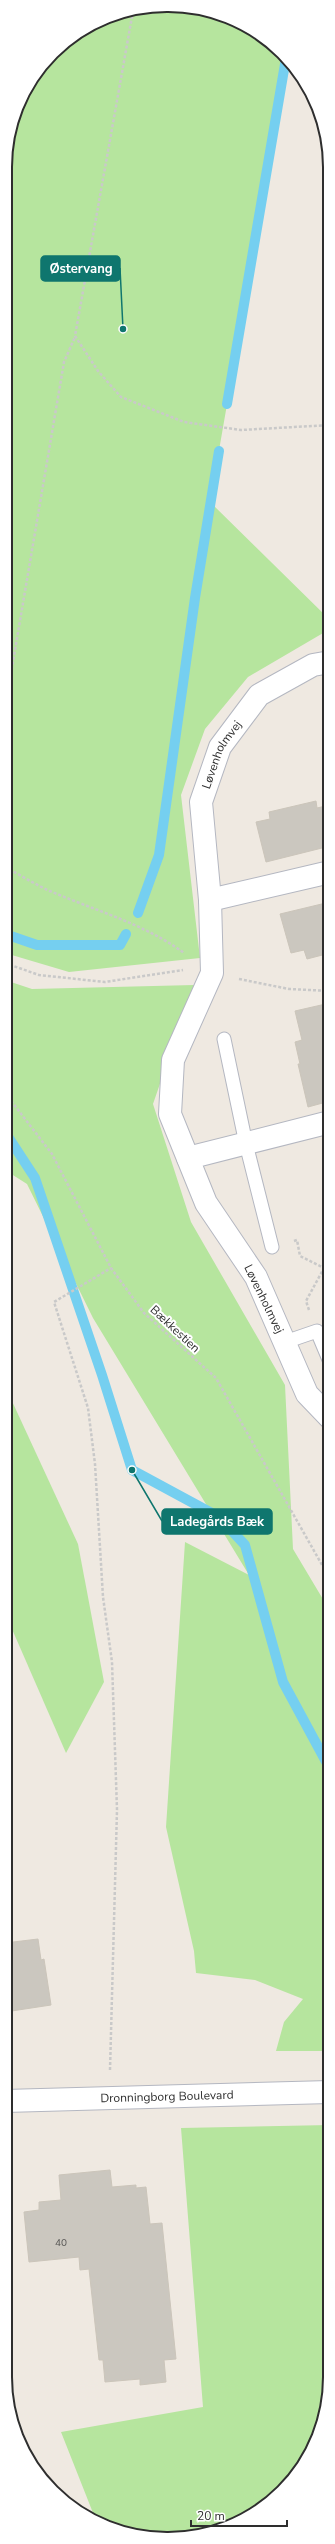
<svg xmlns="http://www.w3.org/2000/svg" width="335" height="2544" font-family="'Nunito Sans',sans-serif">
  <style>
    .green { fill: #b6e59e }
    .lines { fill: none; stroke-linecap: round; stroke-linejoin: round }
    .stream { stroke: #75cff0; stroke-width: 10 }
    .building { fill: #cbc7bf; stroke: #cbc5ba }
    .service-casing { stroke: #b4b7c1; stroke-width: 15 }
    .minor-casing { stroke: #b4b7c1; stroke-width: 24 }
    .tertiary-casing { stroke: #b4b7c1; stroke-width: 24 }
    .path { stroke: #c9c9c9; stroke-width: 2.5; stroke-dasharray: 3 2; stroke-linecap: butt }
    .service { stroke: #fff; stroke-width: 13 }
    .minor { stroke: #fff; stroke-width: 22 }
    .tertiary { stroke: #fff; stroke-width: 22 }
    .labels { text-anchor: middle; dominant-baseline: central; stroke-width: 4; stroke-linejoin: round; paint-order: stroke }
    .number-label { font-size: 10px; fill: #555452 }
    .street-label { font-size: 12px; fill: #2e2e2e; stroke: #fff }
    .rim { fill: none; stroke: #2e2e2e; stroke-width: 2 }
    .leader { fill: none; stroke: #0f766e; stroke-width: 1.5 }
    .callout-dot { fill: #0f766e; stroke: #fff; stroke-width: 1.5 }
    .callout { fill: #0f766e; stroke: #0f766e; stroke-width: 1.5 }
    .callout-label { font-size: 13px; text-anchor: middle; font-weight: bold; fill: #fff }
  </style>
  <rect width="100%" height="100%" fill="#efe9e1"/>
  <g class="green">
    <polygon points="178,5 239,22 283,53 287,60 210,502 330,620 330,629 248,677 205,729 181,795 200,958 69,972 5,953 5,157 22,95 61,45 115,14"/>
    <polygon points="5,980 32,989 194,985 153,1104 191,1222 285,1385 293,1549 330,1611 330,2051 276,2051 284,2022 303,1999 255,1980 196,1973 194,1951 166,1827 185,1542 249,1575 93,1318 27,1184 5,1170"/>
    <polygon points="5,1386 78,1544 104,1682 66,1753 5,1613"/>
    <polygon points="330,2125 330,2387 313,2449 275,2499 220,2530 157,2539 97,2523 61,2432 203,2407 181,2128"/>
  </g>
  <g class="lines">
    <g class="stream">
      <polyline points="227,404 286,58"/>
      <polyline points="138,913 159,855 195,598 219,451"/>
      <polyline points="5,934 37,945 120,945 126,934"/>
      <polyline points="5,1132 35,1178 102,1375 132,1470 219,1517 245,1545 283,1682 330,1769"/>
    </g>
  </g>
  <g class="building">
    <polygon points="316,801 317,808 330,805 330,846 266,862 256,822 270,819 269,812"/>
    <polygon points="330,902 330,953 307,959 304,950 291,953 280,914"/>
    <polygon points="330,1003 330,1101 308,1107 298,1064 300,1064 295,1042 302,1040 295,1011"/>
    <polygon points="38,1939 41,1960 44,1959 51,2005 5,2012 5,1943"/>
    <polygon points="110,2170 112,2187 136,2185 136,2188 146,2187 150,2224 162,2223 176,2359 164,2360 166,2382 140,2385 140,2379 105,2382 103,2360 99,2360 89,2269 80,2270 79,2257 29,2262 24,2212 39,2210 39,2202 61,2200 59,2175"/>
  </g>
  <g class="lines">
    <g class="service-casing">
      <g id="service">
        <polyline points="224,1039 246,1144 272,1247"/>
        <polyline points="285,1342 317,1331 330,1362"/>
      </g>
    </g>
    <g class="minor-casing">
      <g id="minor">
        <polyline points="210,900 330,872"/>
        <polyline points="188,1158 330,1122"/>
        <path id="s1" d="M330 1418 307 1394 256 1277 206 1203 170 1114 173 1060 212 973 210 900 201 802 220 747 259 695 313 665 330 662"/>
      </g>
    </g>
    <g class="tertiary-casing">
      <g id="tertiary">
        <path id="s2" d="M5 2101 330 2092"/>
      </g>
    </g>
    <g class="path">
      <polyline points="133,11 75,336 98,371 121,397 184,422 241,430 330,425"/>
      <polyline points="5,709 64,362 75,337"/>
      <path d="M5 867C22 876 39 887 57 894 100 912 146 925 184 953"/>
      <polyline points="5,963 39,975 105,982 183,970"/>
      <polyline points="239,979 289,989 330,991"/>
      <polyline points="5,1093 52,1154 111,1268 144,1313 216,1378 330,1579"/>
      <polyline points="294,1241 297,1240 300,1256 324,1268 330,1266"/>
      <polyline points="309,1310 306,1301 324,1268"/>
      <polyline points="110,2070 117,1810 112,1662 103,1597 95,1464 88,1408 54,1302 111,1268"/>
    </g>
    <use href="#service" class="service"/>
    <use href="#minor" class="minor"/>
    <use href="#tertiary" class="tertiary"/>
  </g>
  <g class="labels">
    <g class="number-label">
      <text x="61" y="2243">40</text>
    </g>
    <g class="street-label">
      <text stroke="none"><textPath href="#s1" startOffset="719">Løvenholmvej</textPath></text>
      <text transform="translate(264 1299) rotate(64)">Løvenholmvej</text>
      <text transform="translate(175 1329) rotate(43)">Bækkestien</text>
      <text stroke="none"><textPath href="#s2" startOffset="162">Dronningborg Boulevard</textPath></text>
    </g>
  </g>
  <path d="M0 0H335V2544H0ZM167 12H168A155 155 0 0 1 323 167V2377A155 155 0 0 1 168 2532H167A155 155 0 0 1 12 2377V167A155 155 0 0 1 167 12Z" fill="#fff" fill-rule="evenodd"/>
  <path class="rim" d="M167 12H168A155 155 0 0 1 323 167V2377A155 155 0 0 1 168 2532H167A155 155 0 0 1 12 2377V167A155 155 0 0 1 167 12Z"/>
  <path class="leader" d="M123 329L120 268M132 1470L162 1521"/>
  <g class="callout-dot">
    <circle cx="123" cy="329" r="4"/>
    <circle cx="132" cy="1470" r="4"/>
  </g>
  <g class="callout">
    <rect x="41" y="256" width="79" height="25" rx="4"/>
    <rect x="162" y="1509" width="110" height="25" rx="4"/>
  </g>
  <g class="callout-label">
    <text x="81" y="273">Østervang</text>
    <text x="217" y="1526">Ladegårds Bæk</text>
  </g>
  <path d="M191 2520v6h96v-6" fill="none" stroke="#2e2e2e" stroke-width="2"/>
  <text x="197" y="2520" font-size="12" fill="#2e2e2e" stroke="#ffffff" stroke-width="3" paint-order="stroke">20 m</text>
</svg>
